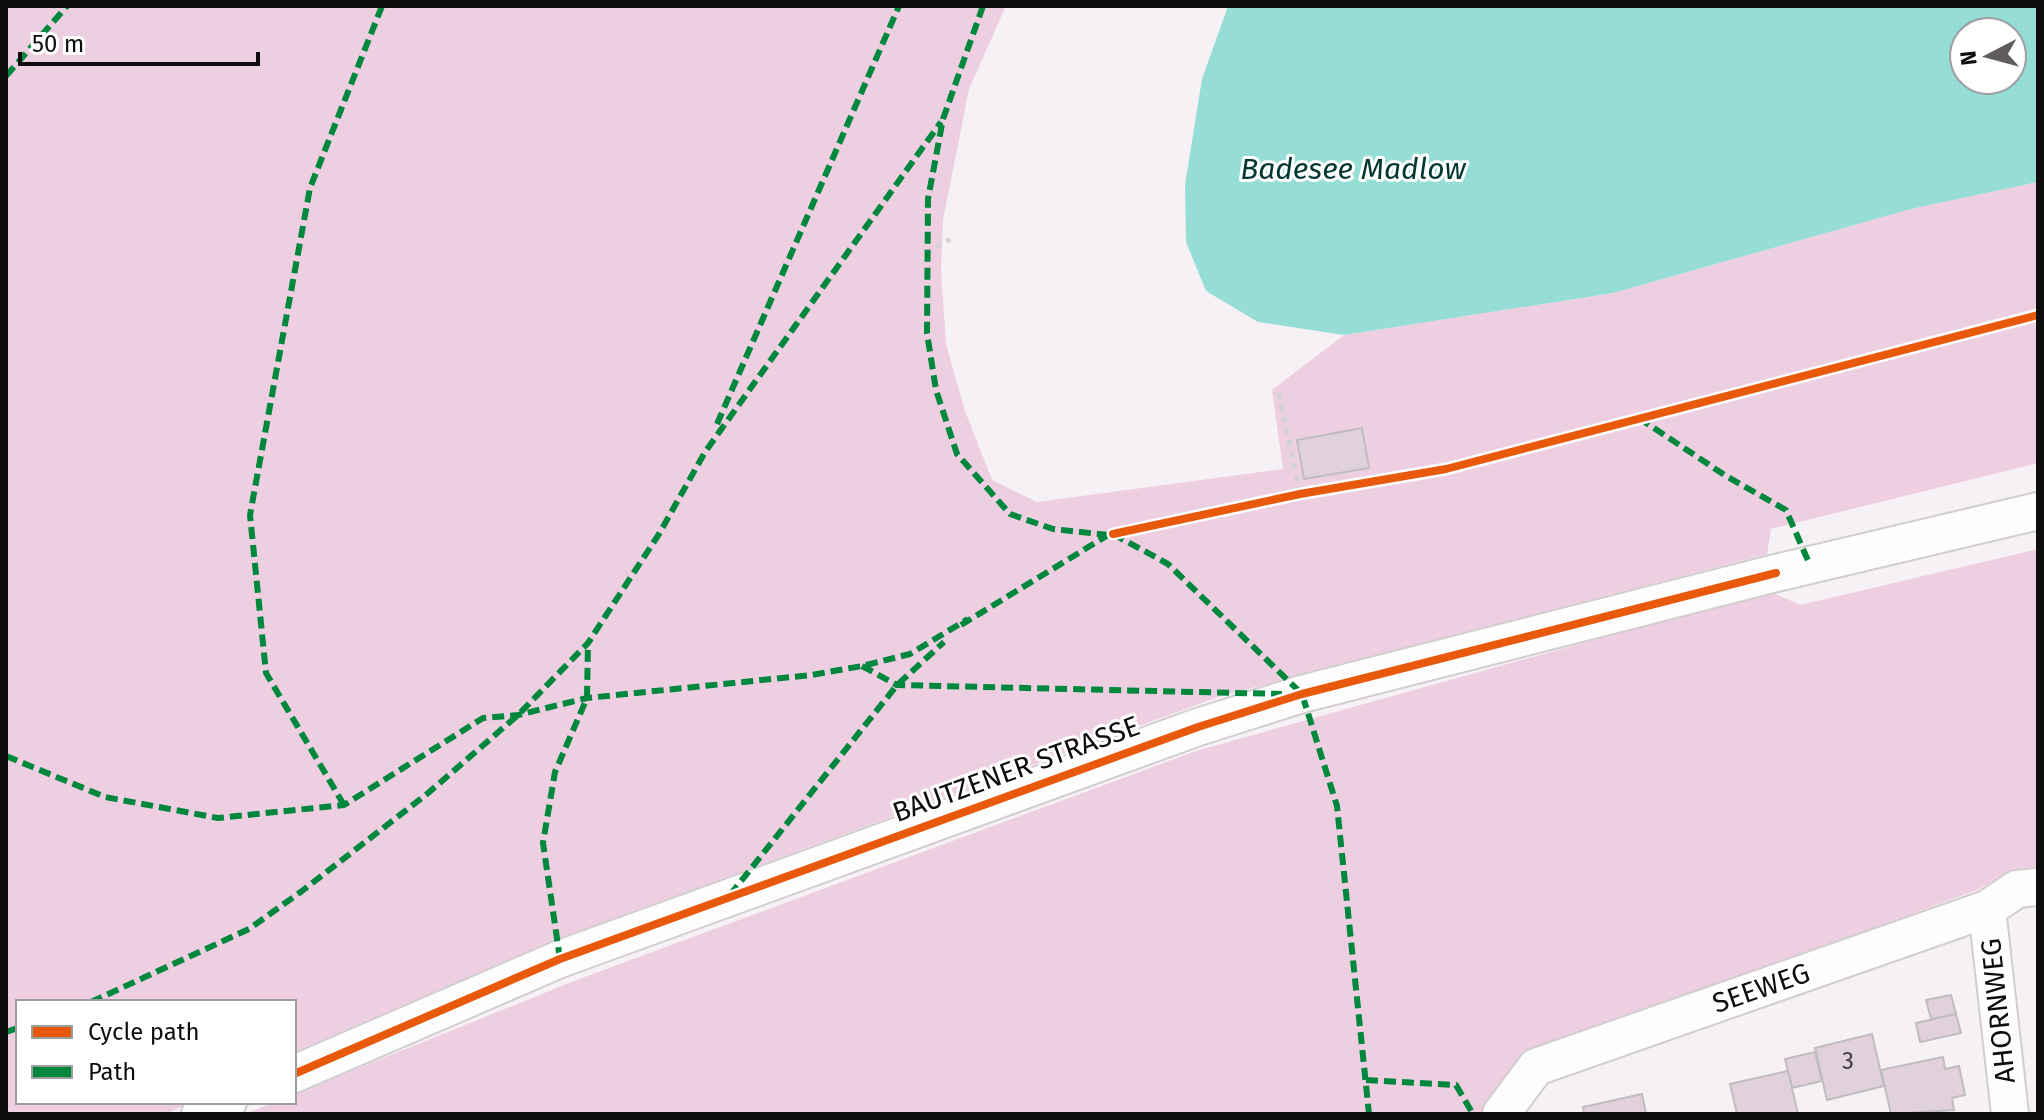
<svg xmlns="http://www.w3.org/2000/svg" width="2044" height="1120" font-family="'Fira Sans',sans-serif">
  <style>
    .green { fill: #eecfe2 }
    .water { fill: #95ddd5; fill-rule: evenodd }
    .building { fill: #e0d1da; stroke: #c0bcbf; stroke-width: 2 }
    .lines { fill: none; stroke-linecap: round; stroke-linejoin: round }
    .minor-casing { stroke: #d2ced0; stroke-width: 40 }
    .path { stroke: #d3d2d3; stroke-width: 5; stroke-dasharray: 6 6; stroke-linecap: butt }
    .minor { stroke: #fefdfd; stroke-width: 36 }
    .quiet { stroke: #00873e; stroke-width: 6; stroke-dasharray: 12 6; stroke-linecap: butt }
    .cycleway-casing { stroke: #fff; stroke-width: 13 }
    .cycleway { stroke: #e8590c; stroke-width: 8 }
    .labels { text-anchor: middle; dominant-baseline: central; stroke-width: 6; stroke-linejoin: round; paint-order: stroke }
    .number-label { font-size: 24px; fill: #433d41 }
    .street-label { font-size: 28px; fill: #0f0c0e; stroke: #fff }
    .water-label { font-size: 30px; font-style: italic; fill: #023631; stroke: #fff }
  </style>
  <rect width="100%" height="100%" fill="#f6f1f4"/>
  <g class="green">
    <polygon points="6,6 1006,6 969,89 943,220 941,270 946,344 965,411 992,480 1037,502 1283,469 1272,390 1344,335 1613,293 1911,209 2038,182 2038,463 1771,529 1767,554 1221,696 553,941 294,1057 294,1002 18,1002 18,1102 192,1102 165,1114 6,1114"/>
    <polygon points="2038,549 2038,867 2012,870 1977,890 1528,1054 1485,1114 245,1114 275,1102 294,1102 294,1094 574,981 1196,751 1769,591 1800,605"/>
  </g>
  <path class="water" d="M1228 6H2038V182L1911 209 1613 293 1344 335 1258 322 1206 291 1186 242 1185 185 1202 79ZM1964 32H2012V80H1964Z"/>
  <g class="building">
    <polygon points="1362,428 1369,468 1304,479 1297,440"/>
    <polygon points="1951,995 1956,1014 1931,1019 1926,1000"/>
    <polygon points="1956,1014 1961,1033 1920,1042 1916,1023"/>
    <polygon points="1872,1034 1884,1086 1827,1100 1815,1048"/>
    <polygon points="1815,1052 1822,1081 1792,1088 1785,1059"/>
    <polygon points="1943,1057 1945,1069 1959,1066 1965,1095 1952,1098 1954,1110 1891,1114 1881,1070"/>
    <polygon points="1788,1071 1798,1114 1737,1114 1730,1084"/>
    <polygon points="1642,1094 1646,1114 1584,1114 1583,1107"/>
  </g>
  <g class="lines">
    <g class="minor-casing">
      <g id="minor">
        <polyline points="1987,909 2010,1114"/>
        <polyline points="294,1074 560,959 1198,727 1302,694 1776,573 2038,511"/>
        <polyline points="200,1114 228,1102"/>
        <polyline points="1501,1114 1536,1067 1987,909 2017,889 2038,887"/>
      </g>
    </g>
    <g class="path">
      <polyline points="926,254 950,239"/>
      <polyline points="1279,393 1300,494"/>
    </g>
    <use href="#minor" class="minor"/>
    <g class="quiet">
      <polyline points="983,6 943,119 928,199 927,333 936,390 957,454 1010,514 1053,529 1108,535 1118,533"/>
      <polyline points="6,76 67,6"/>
      <polyline points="1639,418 1726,476 1786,510 1810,565"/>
      <polyline points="717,424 899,6"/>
      <polyline points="1113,534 1168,564 1302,694 1337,806 1369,1114"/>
      <polyline points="961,625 1108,535"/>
      <polyline points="862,666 897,685 1282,694"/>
      <polyline points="6,756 105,797 218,818 344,805 483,718 518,715 587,698 811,675 862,666 910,654 968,619"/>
      <polyline points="344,805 266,673 250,515 310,188 382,6"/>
      <polyline points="730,895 897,685 944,642"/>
      <polyline points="560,959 543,843 555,772 587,698 588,643"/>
      <polyline points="91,1002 249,929 302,891 427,794 518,715 588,643 659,534 705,452 941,122"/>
      <polyline points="6,1032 18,1028"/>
      <polyline points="1366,1080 1456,1085 1473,1114"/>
    </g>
    <g class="cycleway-casing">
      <g id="cycleway">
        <polyline points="1113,534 1300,494 1446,469 2038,315"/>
        <polyline points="294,1074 560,959 1198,727 1302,694 1776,573"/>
      </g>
    </g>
    <use href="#cycleway" class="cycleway"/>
  </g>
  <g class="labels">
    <g class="number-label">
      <text x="1848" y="1061">3</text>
    </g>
    <g class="street-label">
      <text transform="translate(1016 769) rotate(-20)">BAUTZENER STRASSE</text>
      <text transform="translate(1761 988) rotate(-19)">SEEWEG</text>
      <text transform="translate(1998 1011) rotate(-96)">AHORNWEG</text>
    </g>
    <g class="water-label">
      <text x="1353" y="169">Badesee Madlow</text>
    </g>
  </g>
  <rect width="2044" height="1120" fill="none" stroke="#0f0c0e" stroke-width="16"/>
  <rect x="16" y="1000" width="280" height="104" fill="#ffffff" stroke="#9f9e9f" stroke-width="2"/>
  <rect x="32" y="1026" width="40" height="12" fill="#e8590c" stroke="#9f9e9f" stroke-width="2"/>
  <text x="88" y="1040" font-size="24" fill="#0f0c0e">Cycle path</text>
  <rect x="32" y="1066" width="40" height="12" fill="#00873e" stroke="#9f9e9f" stroke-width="2"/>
  <text x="88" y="1080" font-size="24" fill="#0f0c0e">Path</text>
  <g transform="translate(1988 56) rotate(264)"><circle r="38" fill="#ffffff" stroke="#9f9e9f" stroke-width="2"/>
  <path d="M0-6L14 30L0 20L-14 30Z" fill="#605c5e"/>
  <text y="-12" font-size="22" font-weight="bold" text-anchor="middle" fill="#0f0c0e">N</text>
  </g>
  <path d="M20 52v12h238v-12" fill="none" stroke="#0f0c0e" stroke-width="4"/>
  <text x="32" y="52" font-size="24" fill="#0f0c0e" stroke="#ffffff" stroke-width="6" paint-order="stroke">50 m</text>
</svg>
